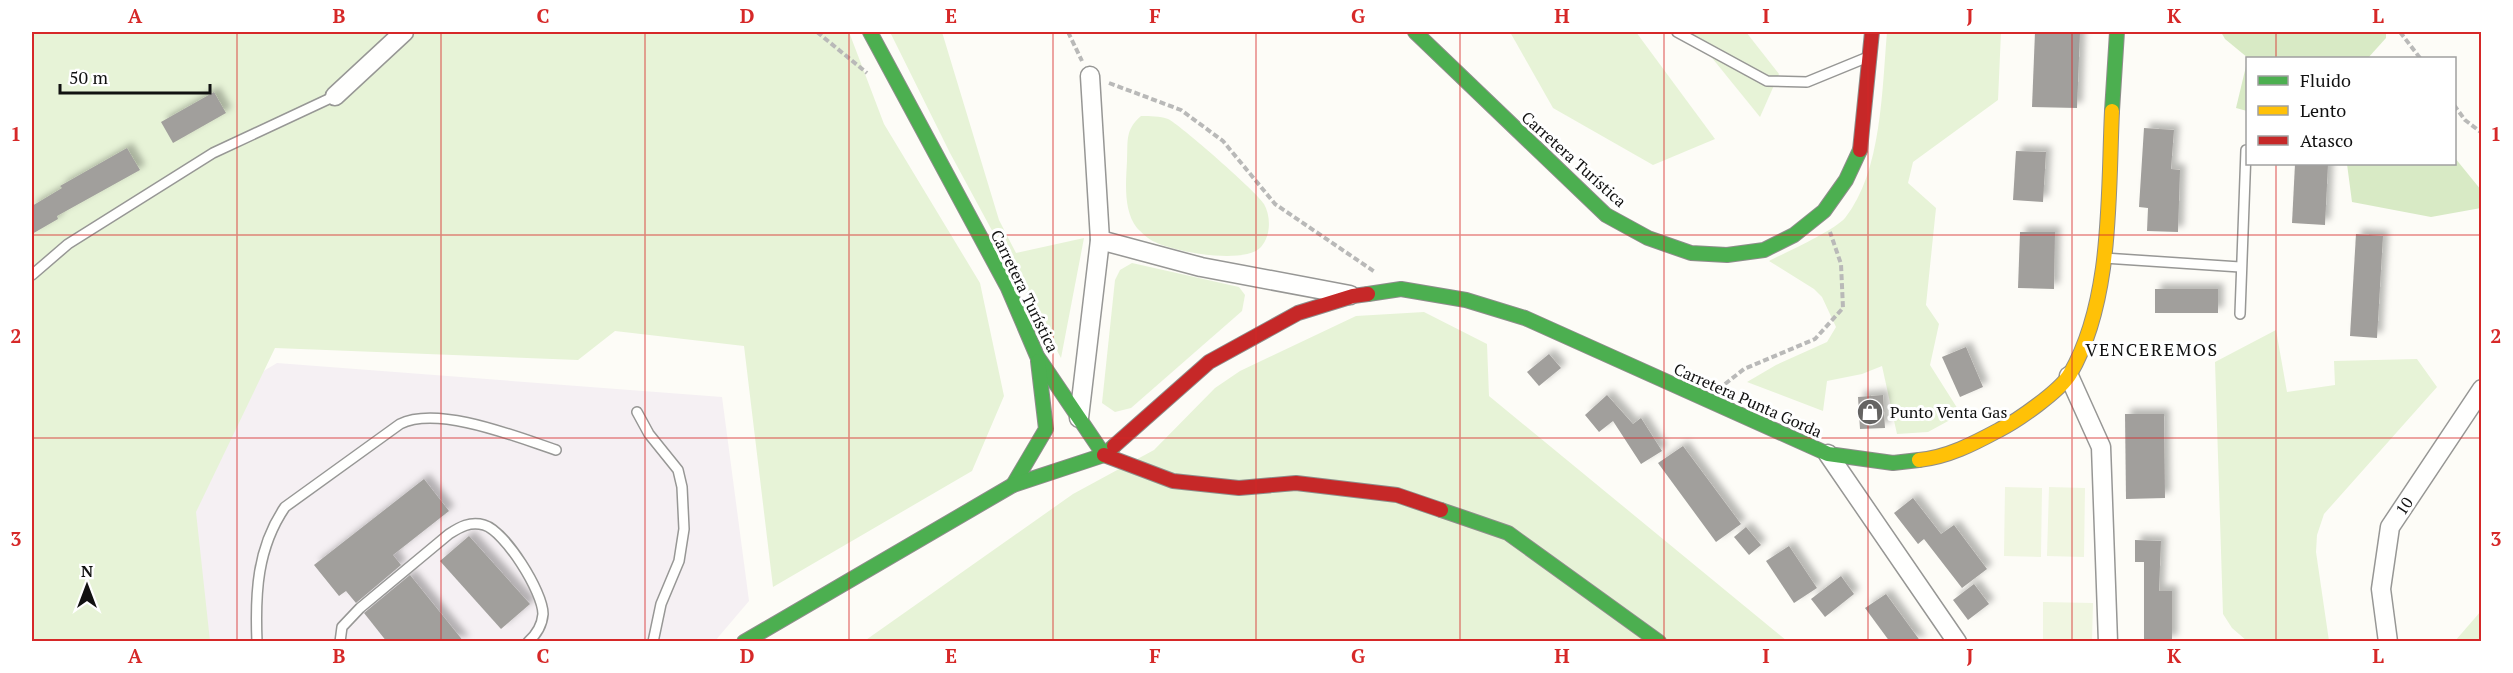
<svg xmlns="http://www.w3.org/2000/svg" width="2513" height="673" font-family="'PT Serif',serif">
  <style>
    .industrial { fill: #f5f0f3 }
    .green { fill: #e7f3d7 }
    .forest { fill: #d8eac5 }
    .pitch { fill: #f0f6e1 }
    .building { fill: #a19f9c; filter: url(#shadow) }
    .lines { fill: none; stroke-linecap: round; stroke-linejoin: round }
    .lane-casing { stroke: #979795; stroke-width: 12 }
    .street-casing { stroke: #979795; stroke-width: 21 }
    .fast-casing { stroke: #8e8d8b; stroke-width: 16 }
    .slow-casing { stroke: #8e8d8b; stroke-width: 16 }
    .jam-casing { stroke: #8e8d8b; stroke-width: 16 }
    .path { stroke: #b9b9b8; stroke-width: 4; stroke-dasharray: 6 3; stroke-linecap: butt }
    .lane { stroke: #fffffe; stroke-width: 9 }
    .street { stroke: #fffffe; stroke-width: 18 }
    .fast { stroke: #4caf50; stroke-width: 14 }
    .slow { stroke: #ffc107; stroke-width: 14 }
    .jam { stroke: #c62828; stroke-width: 14 }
    .grid { fill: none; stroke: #d62828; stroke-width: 1.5; stroke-opacity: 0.55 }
    .labels { text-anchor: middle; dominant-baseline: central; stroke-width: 6; stroke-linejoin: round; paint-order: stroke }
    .street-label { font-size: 16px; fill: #111; stroke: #fff }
    .poi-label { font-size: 16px; fill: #111; stroke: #fff; text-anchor: start }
    .neighbourhood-label { font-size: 18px; letter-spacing: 1.5px; fill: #111; stroke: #fff }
    .neatline { fill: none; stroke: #d62828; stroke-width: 2 }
    .grid-label { font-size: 20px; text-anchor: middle; font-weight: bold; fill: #d62828 }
  </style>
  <defs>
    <filter id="shadow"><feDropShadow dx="5.5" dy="-5.5" stdDeviation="3" flood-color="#0004"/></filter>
  </defs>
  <rect width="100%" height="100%" fill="#fdfcf7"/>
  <polygon class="industrial" points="277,363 722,397 749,601 715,641 32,641 32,509"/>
  <g class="green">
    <polygon points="32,32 849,32 884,124 980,283 1004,396 972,471 773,587 744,346 615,331 578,360 275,348 196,512 210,641 32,641"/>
    <polygon points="890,32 942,32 999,220 1016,253 1084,238 1061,358 950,153"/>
    <polygon points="1510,32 1636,32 1715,139 1653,165 1553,108"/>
    <polygon points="1691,32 1746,32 1779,74 1760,117"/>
    <path d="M1887 32H2001L1998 100 1913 162 1908 183 1936 208 1926 305 1939 324 1930 365 1961 414 1928 432 1897 434 1882 366 1862 374 1827 381 1823 411 1747 382 1776 365 1827 342 1836 327 1822 297 1814 289 1769 261C1785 253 1835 230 1845 218 1882 172 1882 88 1887 32Z"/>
    <path d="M1141 116C1150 116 1160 116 1168 119 1178 123 1259 194 1264 204 1271 216 1271 236 1261 247 1244 265 1175 252 1155 242 1149 240 1141 232 1137 228 1123 210 1126 182 1127 161 1128 140 1125 130 1141 116Z"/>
    <polygon points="1132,263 1239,287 1245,295 1242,311 1131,408 1115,412 1102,403 1115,280 1120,270"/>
    <polygon points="1424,312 1487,344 1489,396 1787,641 863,642 1073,494 1154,450 1215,388 1240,371 1356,316"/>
    <polygon points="2276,330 2287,392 2335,385 2334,361 2417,359 2437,387 2324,514 2317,535 2316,552 2329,641 2247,641 2232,628 2223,614 2215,362"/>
    <polygon points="2481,611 2481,641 2455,641"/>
  </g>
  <g class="forest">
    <polygon points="2221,32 2386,32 2386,38 2368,58 2248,58 2225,39"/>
    <polygon points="2247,62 2247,111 2236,108"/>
    <polygon points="2455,158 2481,190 2481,208 2431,217 2352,202 2347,164 2454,164"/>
  </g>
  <g class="pitch">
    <polygon points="2005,487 2042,488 2041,557 2004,556"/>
    <polygon points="2049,487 2085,488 2084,557 2047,556"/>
    <polygon points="2043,602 2093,603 2092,641 2043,641"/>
  </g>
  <g class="building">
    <polygon points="2035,32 2080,32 2077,108 2032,107"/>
    <polygon points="214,92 226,113 173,143 161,122"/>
    <polygon points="2144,128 2174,130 2171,169 2180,170 2178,232 2147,231 2148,208 2139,207"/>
    <polygon points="127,148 140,170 57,216 58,219 32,234 32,206 62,188 60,186"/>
    <polygon points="2016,151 2046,152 2043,202 2013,200"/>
    <polygon points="2295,164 2328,164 2325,225 2292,223"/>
    <polygon points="2020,232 2055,232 2054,289 2018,288"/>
    <polygon points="2356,234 2383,236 2377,338 2350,336"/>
    <rect x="2155" y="289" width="63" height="24"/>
    <polygon points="1966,347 1983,387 1960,397 1942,357"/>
    <polygon points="1549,354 1561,368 1539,386 1527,372"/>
    <polygon points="1607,395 1633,424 1641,418 1662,451 1641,464 1613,421 1599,432 1585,415"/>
    <polygon points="1883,395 1885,428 1860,429 1858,397"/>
    <polygon points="2125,414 2164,414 2165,498 2126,499"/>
    <polygon points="1683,446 1741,524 1716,542 1658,463"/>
    <polygon points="424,479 449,511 393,555 401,565 356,603 346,591 339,596 314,565"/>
    <polygon points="1913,498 1941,534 1954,525 1987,569 1962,588 1924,539 1918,544 1894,513"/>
    <polygon points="1746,527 1761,545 1749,555 1734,537"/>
    <polygon points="469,536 530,604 501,629 440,561"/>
    <polygon points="2135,540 2161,541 2159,591 2172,591 2172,641 2144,641 2144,562 2135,562"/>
    <polygon points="1789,546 1817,588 1794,603 1766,561"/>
    <polygon points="410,575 464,642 387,642 364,613"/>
    <polygon points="1841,576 1854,594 1825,617 1811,599"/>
    <polygon points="1974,584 1989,604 1968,620 1953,600"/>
    <polygon points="1886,594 1921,642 1890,642 1865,608"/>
  </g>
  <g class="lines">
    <g class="lane-casing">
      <g id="lane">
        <polyline points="1677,32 1767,81 1807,82 1868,57"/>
        <polyline points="2104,258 2240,267"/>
        <polyline points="32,275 68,244 213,153 335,96"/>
        <polyline points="2240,314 2246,150"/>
        <polyline points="637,412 649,434 678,470 682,487 684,529 679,561 661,604 653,642"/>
        <path d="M257 642C255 593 257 548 285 507L400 424C438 405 517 437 556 450"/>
        <path d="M340 642 342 627 360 608 449 534C460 527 470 521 484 525 505 531 543 592 543 614 542 626 537 634 528 642"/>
      </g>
    </g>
    <g class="street-casing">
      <g id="street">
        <polyline points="335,96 404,32"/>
        <polyline points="1100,240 1201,267 1350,295"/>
        <polyline points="2069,376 2101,447 2108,642"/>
        <polyline points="1079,418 1100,240 1090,76"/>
        <polyline points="1828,454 1957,642"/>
        <polyline points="2388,642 2381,589 2390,527 2482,389"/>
      </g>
    </g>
    <g class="fast-casing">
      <g id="fast">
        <polyline points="870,32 1008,288 1037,356 1104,455"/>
        <polyline points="1415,32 1606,215 1648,238 1691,253 1727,255 1764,250 1794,235 1824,211 1846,180 1860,150"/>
        <polyline points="2112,111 2117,32"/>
        <polyline points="1368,294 1401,289 1466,300 1525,318 1828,454 1893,463 1919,460"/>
        <polyline points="1013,485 1046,429 1038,361"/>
        <polyline points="1441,510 1508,533 1659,642"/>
        <polyline points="744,642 1013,485 1104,455 1114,446"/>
      </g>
    </g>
    <g class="slow-casing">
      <path id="slow" d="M1919 460C1948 457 1973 444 1999 430 2017 421 2060 391 2070 374 2113 300 2108 194 2112 111"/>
    </g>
    <g class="jam-casing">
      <g id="jam">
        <polyline points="1860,150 1872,32"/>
        <polyline points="1114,446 1209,362 1298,313 1353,296 1368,294"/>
        <polyline points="1104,455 1173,481 1239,488 1296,483 1397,495 1441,510"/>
      </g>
    </g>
    <g class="path">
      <polyline points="817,32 867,73"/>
      <polyline points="1068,32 1082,61"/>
      <polyline points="2400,32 2420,58"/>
      <polyline points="1109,83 1181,110 1223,141 1275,204 1375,272"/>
      <polyline points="2454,105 2465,120 2482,133"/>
      <polyline points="1725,384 1744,369 1815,339 1843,308 1841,264 1830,232"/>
    </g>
    <use href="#lane" class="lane"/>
    <use href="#street" class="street"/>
    <use href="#fast" class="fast"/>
    <use href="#slow" class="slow"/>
    <use href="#jam" class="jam"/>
  </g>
  <path class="grid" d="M237 32V642M441 32V642M645 32V642M849 32V642M1053 32V642M1256 32V642M1460 32V642M1664 32V642M1868 32V642M2072 32V642M2276 32V58M2276 164V642M32 235H2482M32 438H2482"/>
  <defs>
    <g id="shop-disc" transform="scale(1.35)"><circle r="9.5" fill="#646362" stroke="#fff"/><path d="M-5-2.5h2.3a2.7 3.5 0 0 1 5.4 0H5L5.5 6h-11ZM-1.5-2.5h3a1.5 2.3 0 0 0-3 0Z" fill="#fff"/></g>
  </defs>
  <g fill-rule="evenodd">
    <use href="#shop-disc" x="1870" y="412"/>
  </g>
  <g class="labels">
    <g class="street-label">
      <text transform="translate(1574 159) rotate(42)">Carretera Turística</text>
      <text transform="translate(1025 291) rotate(64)">Carretera Turística</text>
      <text transform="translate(1748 400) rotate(24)">Carretera Punta Gorda</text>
      <text transform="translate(2404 506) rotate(-56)">10</text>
    </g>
    <g class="poi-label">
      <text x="1890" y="412">Punto Venta Gas</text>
    </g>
    <g class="neighbourhood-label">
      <text x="2152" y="349">VENCEREMOS</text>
    </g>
  </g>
  <rect width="2513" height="673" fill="none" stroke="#ffffff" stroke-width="66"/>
  <rect x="2246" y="57" width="210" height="108" fill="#ffffff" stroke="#a0a0a0" stroke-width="1.5"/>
  <rect x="2258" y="76" width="30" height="9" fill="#4caf50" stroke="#a0a0a0" stroke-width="1.5"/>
  <text x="2300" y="87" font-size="18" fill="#111111">Fluido</text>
  <rect x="2258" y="106" width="30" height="9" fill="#ffc107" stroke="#a0a0a0" stroke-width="1.5"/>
  <text x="2300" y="117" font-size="18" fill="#111111">Lento</text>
  <rect x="2258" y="136" width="30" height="9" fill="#c62828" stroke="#a0a0a0" stroke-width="1.5"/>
  <text x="2300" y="147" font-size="18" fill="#111111">Atasco</text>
  <g transform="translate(87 586)" stroke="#ffffff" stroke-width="4.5" paint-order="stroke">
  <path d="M0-4.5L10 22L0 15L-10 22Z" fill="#111111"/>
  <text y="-9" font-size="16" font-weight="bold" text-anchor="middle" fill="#111111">N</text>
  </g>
  <path d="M60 84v9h150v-9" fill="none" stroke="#111111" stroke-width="3"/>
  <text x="69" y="84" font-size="18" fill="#111111" stroke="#ffffff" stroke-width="4.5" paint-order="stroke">50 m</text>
  <rect x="33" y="33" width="2447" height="607" class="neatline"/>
  <g class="grid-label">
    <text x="135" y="23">A</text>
    <text x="339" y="23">B</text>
    <text x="543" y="23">C</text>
    <text x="747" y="23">D</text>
    <text x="951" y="23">E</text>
    <text x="1155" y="23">F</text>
    <text x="1358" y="23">G</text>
    <text x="1562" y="23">H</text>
    <text x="1766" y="23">I</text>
    <text x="1970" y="23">J</text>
    <text x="2174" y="23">K</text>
    <text x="2378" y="23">L</text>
    <text x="16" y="141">1</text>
    <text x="2496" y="141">1</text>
    <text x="16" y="343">2</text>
    <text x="2496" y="343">2</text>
    <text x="16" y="546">3</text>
    <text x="2496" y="546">3</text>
    <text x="135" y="663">A</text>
    <text x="339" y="663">B</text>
    <text x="543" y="663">C</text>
    <text x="747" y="663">D</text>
    <text x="951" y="663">E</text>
    <text x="1155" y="663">F</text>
    <text x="1358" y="663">G</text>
    <text x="1562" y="663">H</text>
    <text x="1766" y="663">I</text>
    <text x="1970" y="663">J</text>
    <text x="2174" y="663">K</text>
    <text x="2378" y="663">L</text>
  </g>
</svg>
